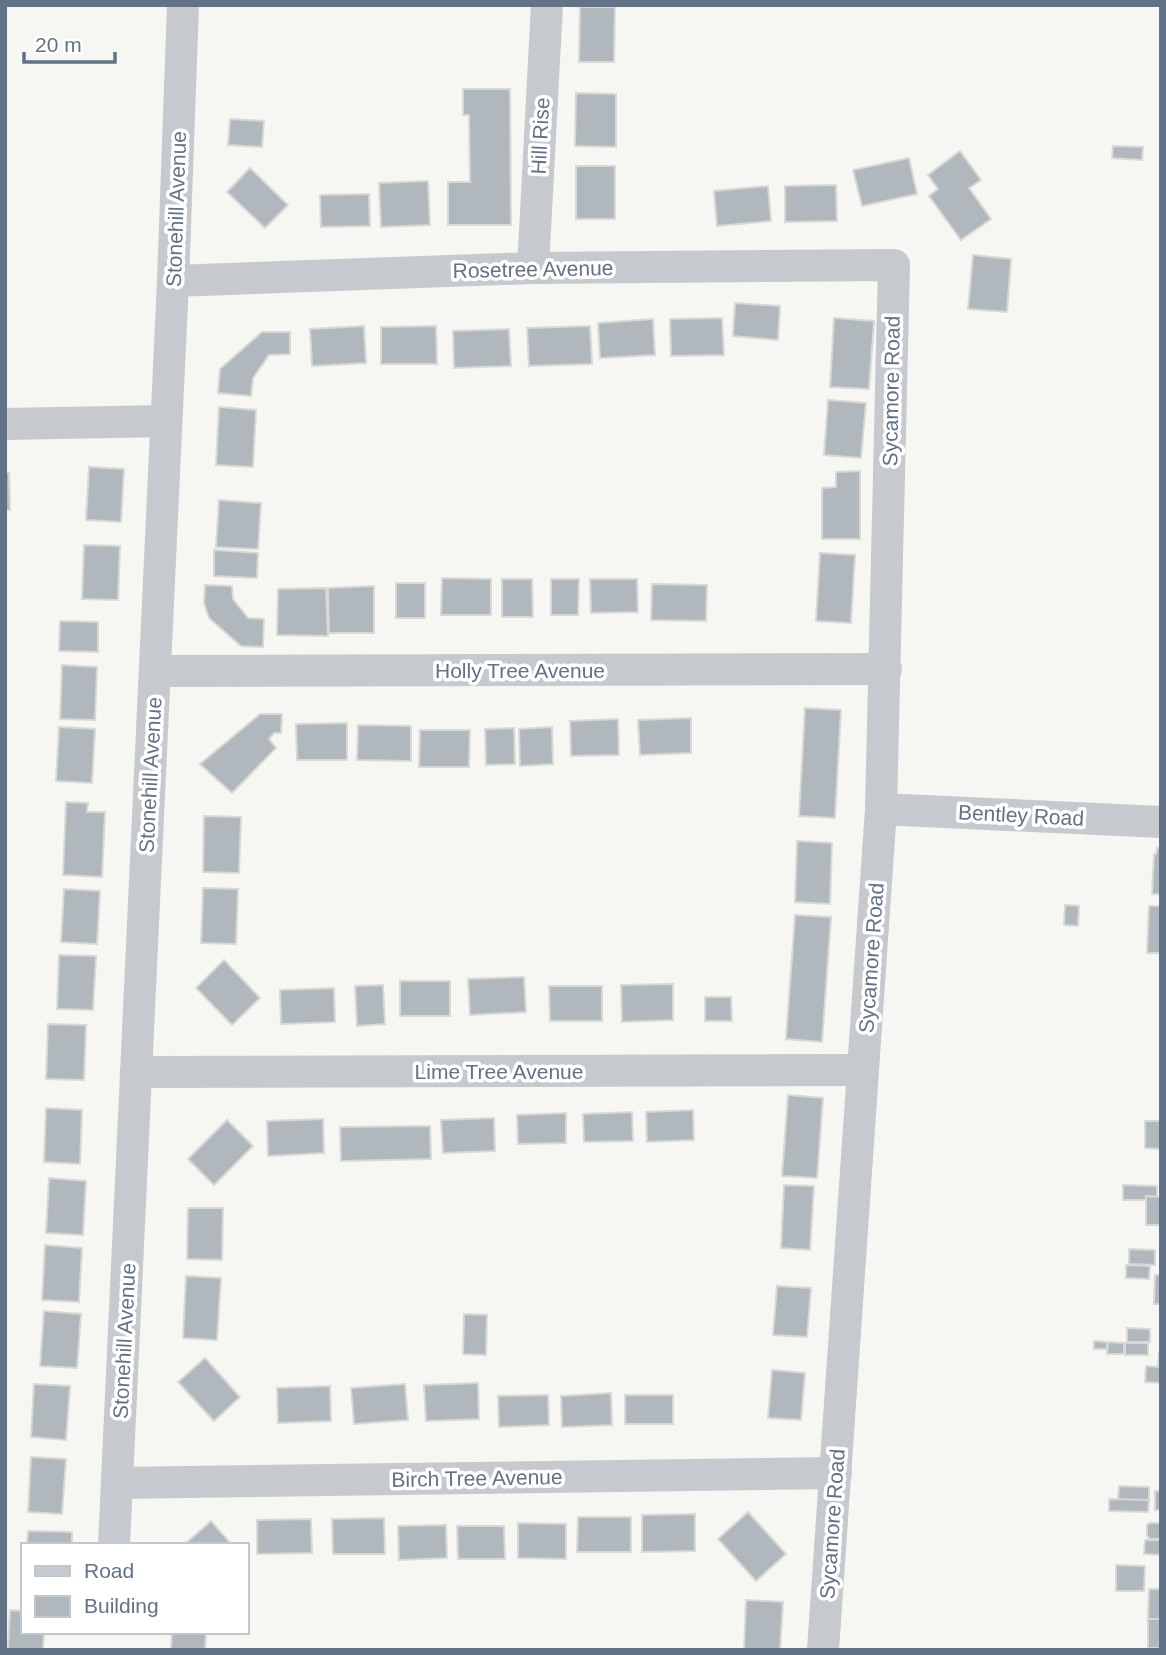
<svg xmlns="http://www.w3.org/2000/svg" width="1166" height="1655" font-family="Helvetica,sans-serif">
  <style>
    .building { fill: #b0b7bd; stroke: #d8d8d5; stroke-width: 2 }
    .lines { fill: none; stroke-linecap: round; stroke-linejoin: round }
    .street { stroke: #c6c9cd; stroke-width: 32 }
    .labels { text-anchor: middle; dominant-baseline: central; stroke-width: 7; stroke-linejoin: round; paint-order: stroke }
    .street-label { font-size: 21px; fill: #637387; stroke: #fff }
  </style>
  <rect width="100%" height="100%" fill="#f6f7f3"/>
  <g class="building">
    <polygon points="580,7 615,7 614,62 579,62"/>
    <polygon points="463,89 510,89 511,225 448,225 448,182 470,182 469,115 463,115"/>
    <polygon points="576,93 616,94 616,147 575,146"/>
    <polygon points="230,119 264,121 262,147 228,145"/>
    <polygon points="1113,146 1143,147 1142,160 1112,158"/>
    <polygon points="960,151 981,180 969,188 991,219 961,240 929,196 938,189 928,175"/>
    <polygon points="909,158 917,194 862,206 853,170"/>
    <rect x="576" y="166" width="39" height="53"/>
    <polygon points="250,168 288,205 265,228 227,192"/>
    <polygon points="428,181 430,225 381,227 379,183"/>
    <polygon points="836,185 837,221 785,222 785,186"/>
    <polygon points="768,186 771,221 717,226 714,191"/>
    <polygon points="369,194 370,226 321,227 320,195"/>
    <polygon points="973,255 1011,259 1007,312 968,309"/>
    <polygon points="735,303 780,306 778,340 733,336"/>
    <polygon points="722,318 724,355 671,356 670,319"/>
    <polygon points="834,318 874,321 869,389 830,387"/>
    <polygon points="653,319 655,355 600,358 598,323"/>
    <polygon points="364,326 366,363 312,366 310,329"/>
    <polygon points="436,326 437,364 381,364 381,327"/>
    <polygon points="590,326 592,364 529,366 527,328"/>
    <polygon points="509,329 511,366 454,368 453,331"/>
    <polygon points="262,332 290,332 290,354 269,355 253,378 251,396 218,393 220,369"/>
    <polygon points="828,400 866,403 861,458 824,455"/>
    <polygon points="219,407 256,410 253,467 216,465"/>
    <polygon points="89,467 124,469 121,522 86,520"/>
    <polygon points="860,471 860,539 822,539 822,488 836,487 836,472"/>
    <polygon points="5,473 9,473 10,510 5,510"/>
    <polygon points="219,500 261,503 258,549 216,547"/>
    <polygon points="84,545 120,546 118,600 82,599"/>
    <polygon points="214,550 258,553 257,578 214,576"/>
    <polygon points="820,553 855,555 851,623 816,621"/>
    <polygon points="442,578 491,579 491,615 441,615"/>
    <polygon points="502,579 532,579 533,617 502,617"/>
    <polygon points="551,579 579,579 578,615 551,615"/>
    <polygon points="590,579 637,579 638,612 591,613"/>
    <rect x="396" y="583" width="29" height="35"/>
    <polygon points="652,584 707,585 706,621 651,620"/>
    <polygon points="205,585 232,586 233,599 248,618 264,619 263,647 241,646 209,618 204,603"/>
    <polygon points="374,586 374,633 329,633 328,588"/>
    <polygon points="326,588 328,636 277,635 278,589"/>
    <polygon points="60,621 98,622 98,652 59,651"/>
    <polygon points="62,665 97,667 95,720 60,719"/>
    <polygon points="805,708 841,710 835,818 799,816"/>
    <polygon points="260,714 282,714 281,733 274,733 269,739 276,748 232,793 200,764"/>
    <polygon points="691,718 691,753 640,755 638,720"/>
    <polygon points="618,719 619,755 571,756 570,721"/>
    <polygon points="347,723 347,760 297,760 296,724"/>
    <polygon points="358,725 411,726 411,761 357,760"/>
    <polygon points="59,727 95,729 92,783 56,781"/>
    <polygon points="552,727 553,764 520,766 519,729"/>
    <polygon points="514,728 515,764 486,765 485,729"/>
    <polygon points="420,730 470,730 469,767 419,767"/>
    <polygon points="66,802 88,803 87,812 105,812 102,877 63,875"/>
    <polygon points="204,816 241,817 239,873 203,872"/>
    <polygon points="797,841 832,843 830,904 795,902"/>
    <polygon points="1157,848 1161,849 1161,894 1152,894 1154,854 1156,854"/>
    <polygon points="203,888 238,889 236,944 201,943"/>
    <polygon points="64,889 100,891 97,944 61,942"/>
    <polygon points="1065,905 1079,906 1078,926 1064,925"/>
    <polygon points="1149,906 1161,906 1161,953 1147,953"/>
    <polygon points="795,915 831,917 822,1042 786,1039"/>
    <polygon points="59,955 96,956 93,1010 57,1009"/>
    <polygon points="224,960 260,998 232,1025 196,988"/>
    <polygon points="524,977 526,1012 470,1015 468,979"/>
    <rect x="400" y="981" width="50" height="35"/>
    <polygon points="673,984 673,1020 622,1022 621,985"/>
    <polygon points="383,985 385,1024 357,1026 355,986"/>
    <polygon points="549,986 602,986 602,1021 550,1021"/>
    <polygon points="334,988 335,1022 281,1024 280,990"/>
    <polygon points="705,997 731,997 732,1021 705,1021"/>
    <polygon points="48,1024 86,1025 84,1080 46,1079"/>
    <polygon points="788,1095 823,1098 817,1178 782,1176"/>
    <polygon points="46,1108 82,1110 80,1164 44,1162"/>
    <polygon points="693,1110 694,1140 647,1142 646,1112"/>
    <polygon points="632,1112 633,1141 584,1142 583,1114"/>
    <polygon points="566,1113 566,1143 518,1144 517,1115"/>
    <polygon points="494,1118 495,1151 443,1153 441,1120"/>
    <polygon points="323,1119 324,1153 268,1156 267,1121"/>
    <polygon points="227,1120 253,1146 214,1185 188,1159"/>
    <polygon points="1145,1121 1161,1121 1161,1149 1145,1148"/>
    <polygon points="430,1126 431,1159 341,1161 340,1127"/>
    <polygon points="49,1178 86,1181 83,1235 46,1233"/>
    <polygon points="784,1185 814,1186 810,1250 781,1248"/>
    <polygon points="1123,1185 1157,1186 1157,1197 1146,1196 1146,1200 1123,1200"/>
    <polygon points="1146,1196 1161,1197 1161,1225 1146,1225"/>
    <polygon points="188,1208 223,1208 222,1260 187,1259"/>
    <polygon points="45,1245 82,1248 79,1302 42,1300"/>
    <polygon points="1129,1249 1155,1250 1155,1265 1129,1264"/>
    <polygon points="1126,1265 1150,1266 1149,1279 1126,1278"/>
    <polygon points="1155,1275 1161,1275 1161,1304 1154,1304"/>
    <polygon points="186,1276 221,1278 217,1340 183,1338"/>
    <polygon points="777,1286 811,1288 807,1337 773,1335"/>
    <polygon points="44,1311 81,1314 77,1368 40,1366"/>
    <polygon points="464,1314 487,1315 486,1355 463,1354"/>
    <polygon points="1127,1328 1150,1329 1150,1342 1127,1342"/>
    <polygon points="1094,1341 1107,1342 1107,1349 1094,1349"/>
    <polygon points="1108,1342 1124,1343 1124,1354 1107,1354"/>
    <rect x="1125" y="1343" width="23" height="12"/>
    <polygon points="1159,1353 1161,1353 1161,1383 1145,1382 1146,1366 1158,1367"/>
    <polygon points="205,1358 240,1397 214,1421 178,1382"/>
    <polygon points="772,1370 805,1373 801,1420 768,1418"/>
    <polygon points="478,1383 479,1419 426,1421 424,1385"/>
    <polygon points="34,1384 70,1386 66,1440 31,1437"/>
    <polygon points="405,1384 408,1420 354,1424 351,1388"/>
    <polygon points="330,1386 331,1421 278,1423 277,1388"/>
    <polygon points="611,1393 612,1425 562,1427 561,1396"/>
    <polygon points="548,1395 549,1425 499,1427 498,1396"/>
    <rect x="625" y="1395" width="48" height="29"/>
    <polygon points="31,1457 66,1459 62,1514 28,1512"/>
    <polygon points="1119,1486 1149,1487 1149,1500 1118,1500"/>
    <rect x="1155" y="1491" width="6" height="19"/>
    <polygon points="1109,1499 1149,1500 1148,1512 1109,1511"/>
    <polygon points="748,1512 786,1554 756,1581 718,1539"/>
    <polygon points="695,1514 695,1551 642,1552 642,1515"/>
    <polygon points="578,1517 631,1517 631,1552 577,1552"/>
    <polygon points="384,1518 385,1554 333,1554 332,1519"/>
    <polygon points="311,1519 312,1553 257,1554 257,1520"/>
    <polygon points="211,1521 232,1545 184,1545"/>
    <polygon points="518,1523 566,1524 566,1559 518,1558"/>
    <polygon points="1150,1523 1161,1523 1161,1539 1150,1539 1147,1536 1147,1525"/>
    <polygon points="446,1525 447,1558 399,1560 398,1526"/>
    <polygon points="457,1526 504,1526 505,1559 458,1559"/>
    <polygon points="28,1531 72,1532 72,1545 27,1545"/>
    <polygon points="1145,1540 1161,1540 1161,1555 1144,1554"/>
    <polygon points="1116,1565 1145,1566 1144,1591 1116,1591"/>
    <polygon points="1149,1589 1161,1589 1161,1619 1148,1619"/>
    <polygon points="746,1600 783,1602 780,1650 744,1650"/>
    <polygon points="10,1610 23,1611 23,1632 44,1632 43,1650 8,1650"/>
    <rect x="1148" y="1619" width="13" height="29"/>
    <polygon points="172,1632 206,1632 205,1650 171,1649"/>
  </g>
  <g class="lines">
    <g class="street">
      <polyline points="533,268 547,5"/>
      <polyline points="173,281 533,268 894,265 881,809 823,1650"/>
      <polyline points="5,424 166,421"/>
      <polyline points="155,671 886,669"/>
      <polyline points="881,809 1161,822"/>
      <polyline points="136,1072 862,1070"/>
      <polyline points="117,1483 836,1473"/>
      <polyline points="114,1545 173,281 183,5"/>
    </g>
  </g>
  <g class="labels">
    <g class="street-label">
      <text transform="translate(540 136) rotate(-87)">Hill Rise</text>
      <text transform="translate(176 209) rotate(-88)">Stonehill Avenue</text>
      <text transform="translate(533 269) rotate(-1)">Rosetree Avenue</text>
      <text transform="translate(891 391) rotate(-89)">Sycamore Road</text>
      <text x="520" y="670">Holly Tree Avenue</text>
      <text transform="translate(150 775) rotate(-87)">Stonehill Avenue</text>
      <text transform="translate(1021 815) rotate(3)">Bentley Road</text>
      <text transform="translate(871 958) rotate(-86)">Sycamore Road</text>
      <text x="499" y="1071">Lime Tree Avenue</text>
      <text transform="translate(124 1341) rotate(-87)">Stonehill Avenue</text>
      <text transform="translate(477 1478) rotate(-1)">Birch Tree Avenue</text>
      <text transform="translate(832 1524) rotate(-86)">Sycamore Road</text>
    </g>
  </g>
  <rect width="1166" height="1655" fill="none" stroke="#637387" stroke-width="14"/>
  <rect x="21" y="1543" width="228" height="91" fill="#ffffff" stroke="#c1c7cf" stroke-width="2"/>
  <rect x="35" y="1566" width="35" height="10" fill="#c6c9cd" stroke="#c1c7cf" stroke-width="2"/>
  <text x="84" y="1578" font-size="21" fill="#637387">Road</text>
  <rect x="35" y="1596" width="35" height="21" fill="#b0b7bd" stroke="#c1c7cf" stroke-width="2"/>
  <text x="84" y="1613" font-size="21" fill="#637387">Building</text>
  <path d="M24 52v10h91v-10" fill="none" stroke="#637387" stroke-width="3.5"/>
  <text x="35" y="52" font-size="21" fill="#637387" stroke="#ffffff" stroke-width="5" paint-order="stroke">20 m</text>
</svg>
